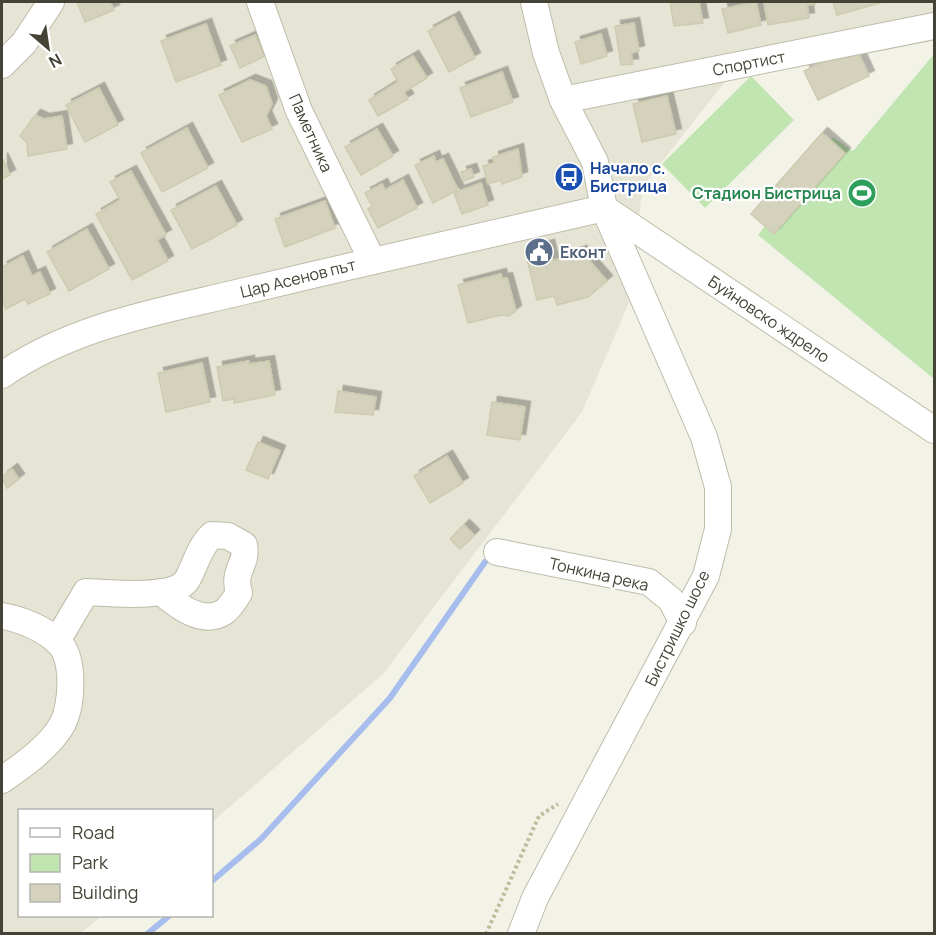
<svg xmlns="http://www.w3.org/2000/svg" width="936" height="935" font-family="Manrope,sans-serif">
  <style>
    .residential { fill: #e6e5d5 }
    .green { fill: #c0e5b1 }
    .lines { fill: none; stroke-linecap: round; stroke-linejoin: round }
    .stream { stroke: #a6bded; stroke-width: 6 }
    .building { fill: #d4d1bd; stroke: #cecbb0; stroke-width: 1.5; filter: url(#shadow) }
    .minor-casing { stroke: #bebcaa; stroke-width: 28 }
    .path { stroke: #bfbc9c; stroke-width: 4; stroke-dasharray: 3 3; stroke-linecap: butt }
    .minor { stroke: #fff; stroke-width: 26 }
    .labels { text-anchor: middle; dominant-baseline: central; stroke-width: 4.5; stroke-linejoin: round; paint-order: stroke }
    .street-label { font-size: 16px; fill: #454336; stroke: #fff }
    .transit-label { font-size: 16px; font-weight: bold; fill: #164399; stroke: #fff; text-anchor: start }
    .leisure-label { font-size: 16px; font-weight: bold; fill: #27864d; stroke: #fff; text-anchor: end }
    .service-label { font-size: 16px; font-weight: bold; fill: #4e5e75; stroke: #fff; text-anchor: start }
  </style>
  <defs>
    <filter id="shadow"><feDropShadow dx="5.5" dy="-5.5" stdDeviation="0" flood-color="#0004"/></filter>
  </defs>
  <rect width="100%" height="100%" fill="#f3f2e7"/>
  <polygon class="residential" points="2,2 934,2 934,31 739,64 643,186 628,305 582,412 383,674 212,822 212,810 20,810 20,916 102,916 81,933 2,934"/>
  <g class="green">
    <polygon points="934,54 934,379 758,235 833,137 853,151"/>
    <polygon points="751,76 794,120 705,208 662,164"/>
  </g>
  <g class="lines">
    <g class="stream">
      <polyline points="212,881 261,839 390,698 485,562"/>
      <polyline points="147,934 169,916"/>
    </g>
  </g>
  <g class="building">
    <polygon points="77,2 110,2 114,10 85,22"/>
    <polygon points="670,2 699,2 703,23 674,26"/>
    <polygon points="756,2 761,25 728,33 722,9"/>
    <polygon points="764,2 815,2 815,4 807,5 809,18 768,25"/>
    <polygon points="833,2 879,2 880,3 837,15"/>
    <polygon points="454,17 475,58 449,72 428,31"/>
    <polygon points="634,23 639,51 631,53 633,64 621,65 615,26"/>
    <polygon points="206,24 221,65 176,82 161,41"/>
    <polygon points="601,34 607,56 581,64 575,42"/>
    <polygon points="255,35 265,56 240,68 230,46"/>
    <polygon points="855,46 869,76 818,100 804,71"/>
    <polygon points="413,56 427,78 404,92 408,99 378,116 369,100 398,82 391,69"/>
    <polygon points="502,72 513,102 471,117 460,88"/>
    <polygon points="250,80 266,86 272,104 266,116 272,129 242,142 219,95"/>
    <polygon points="99,88 118,125 85,142 66,105"/>
    <polygon points="667,96 676,134 642,142 633,104"/>
    <polygon points="35,115 44,119 62,116 67,149 28,156 27,143 20,136"/>
    <polygon points="187,128 208,168 162,192 141,153"/>
    <polygon points="377,129 393,156 361,175 345,147"/>
    <polygon points="822,133 845,153 774,234 751,214"/>
    <polygon points="518,149 522,177 502,184 501,180 488,184 483,166 494,163 493,157"/>
    <polygon points="434,156 436,162 443,159 458,190 433,203 415,165"/>
    <polygon points="2,158 10,175 2,179"/>
    <polygon points="471,169 474,177 464,181 461,172"/>
    <polygon points="131,171 166,235 157,240 168,261 132,280 96,214 120,200 110,182"/>
    <polygon points="403,180 417,208 378,228 368,209 372,206 365,193 382,184 385,190"/>
    <polygon points="481,183 488,205 462,214 454,193"/>
    <polygon points="216,186 237,225 192,249 171,210"/>
    <polygon points="325,201 335,228 285,247 275,219"/>
    <polygon points="87,229 109,269 69,291 47,252"/>
    <polygon points="549,245 553,261 581,251 607,281 588,297 557,305 554,296 537,300 525,251"/>
    <polygon points="23,256 32,276 40,272 50,294 28,304 25,299 6,309 2,300 2,267"/>
    <polygon points="501,274 502,279 507,278 516,311 509,316 501,315 468,323 458,285"/>
    <polygon points="249,361 249,364 269,361 275,395 234,403 234,399 223,401 217,367"/>
    <polygon points="202,363 210,402 166,412 158,373"/>
    <polygon points="338,391 376,397 373,415 335,412"/>
    <polygon points="492,402 525,407 520,440 487,435"/>
    <polygon points="258,442 280,451 268,479 246,470"/>
    <polygon points="447,456 463,483 430,503 414,476"/>
    <polygon points="12,469 19,479 7,488 2,477"/>
    <polygon points="464,525 474,535 460,549 450,539"/>
  </g>
  <g class="lines">
    <g class="minor-casing">
      <g id="minor">
        <polyline points="260,2 299,111 372,260"/>
        <polyline points="2,65 24,43 51,2"/>
        <polyline points="563,100 934,26"/>
        <polyline points="604,208 934,430"/>
        <path d="M2 375C76 324 163 311 249 290 367 262 485 235 604 208"/>
        <polyline points="497,552 649,582 671,600 683,623"/>
        <path d="M2 616C21 619 45 629 59 643 75 658 72 705 63 723 51 746 22 766 2 780"/>
        <path d="M57 641 86 592C108 593 174 600 187 580 196 564 199 547 212 535L228 536 244 545C248 565 232 570 239 593 235 599 230 608 224 612 202 626 177 605 161 592"/>
        <polyline points="521,934 535,898 706,576 718,529 718,487 704,437 604,208 595,162 563,100 546,53 534,2"/>
      </g>
    </g>
    <polyline class="path" points="486,934 539,816 558,804"/>
    <use href="#minor" class="minor"/>
  </g>
  <defs>
    <g id="bus-disc" transform="scale(1.5)"><circle r="9.5" fill="#1a4fb4" stroke="#fff"/><path d="M-5-6H5V4H4V6H2V4H-2V6H-4V4H-5ZM-3.5-4V0h7V-4ZM-3.5 1.2v1.5H-2V1.2ZM2 1.2v1.5H3.5V1.2Z" fill="#fff"/></g>
    <g id="stadium-disc" transform="scale(1.5)"><circle r="9.5" fill="#2e9e5b" stroke="#fff"/><path d="M0-5a6.5 5 0 1 0 0 10a6.5 5 0 1 0 0-10ZM-3.5-1.8h7v3.6h-7Z" fill="#fff"/></g>
    <g id="civic-disc" transform="scale(1.5)"><circle r="9.5" fill="#5c6f8a" stroke="#fff"/><path d="M-.6-6.5H3V-4.5H.6V-3L4-1V1h2V6H-6V1h2V-1L-.6-3ZM-1.2 2.5V6h2.4V2.5Z" fill="#fff"/></g>
  </defs>
  <g fill-rule="evenodd">
    <use href="#bus-disc" x="569" y="177"/>
    <use href="#stadium-disc" x="862" y="193"/>
    <use href="#civic-disc" x="539" y="252"/>
  </g>
  <g class="labels">
    <g class="street-label">
      <text transform="translate(749 63) rotate(-11)">Спортист</text>
      <text transform="translate(311 133) rotate(66)">Паметника</text>
      <text transform="translate(298 278) rotate(-14)">Цар Асенов път</text>
      <text transform="translate(769 319) rotate(34)">Буйновско ждрело</text>
      <text transform="translate(599 574) rotate(13)">Тонкина река</text>
      <text transform="translate(677 628) rotate(-64)">Бистришко шосе</text>
    </g>
    <g class="transit-label">
      <text x="590" y="168">Начало с.<tspan x="590" dy="18">Бистрица</tspan></text>
    </g>
    <g class="leisure-label">
      <text x="841" y="193">Стадион Бистрица</text>
    </g>
    <g class="service-label">
      <text x="560" y="252">Еконт</text>
    </g>
  </g>
  <rect width="936" height="935" fill="none" stroke="#454336" stroke-width="6"/>
  <rect x="18" y="809" width="195" height="108" fill="#ffffff" stroke="#b5b4af" stroke-width="1.5"/>
  <rect x="30" y="828" width="30" height="9" fill="#ffffff" stroke="#b5b4af" stroke-width="1.5"/>
  <text x="72" y="839" font-size="18" fill="#454336">Road</text>
  <rect x="30" y="854" width="30" height="18" fill="#c0e5b1" stroke="#b5b4af" stroke-width="1.5"/>
  <text x="72" y="869" font-size="18" fill="#454336">Park</text>
  <rect x="30" y="884" width="30" height="18" fill="#d4d1bd" stroke="#b5b4af" stroke-width="1.5"/>
  <text x="72" y="899" font-size="18" fill="#454336">Building</text>
  <g transform="translate(48 48) rotate(151)" stroke="#ffffff" stroke-width="4.5" paint-order="stroke">
  <path d="M0-4.5L10 22L0 15L-10 22Z" fill="#454336"/>
  <text y="-9" font-size="16" font-weight="bold" text-anchor="middle" fill="#454336">N</text>
  </g>
</svg>
